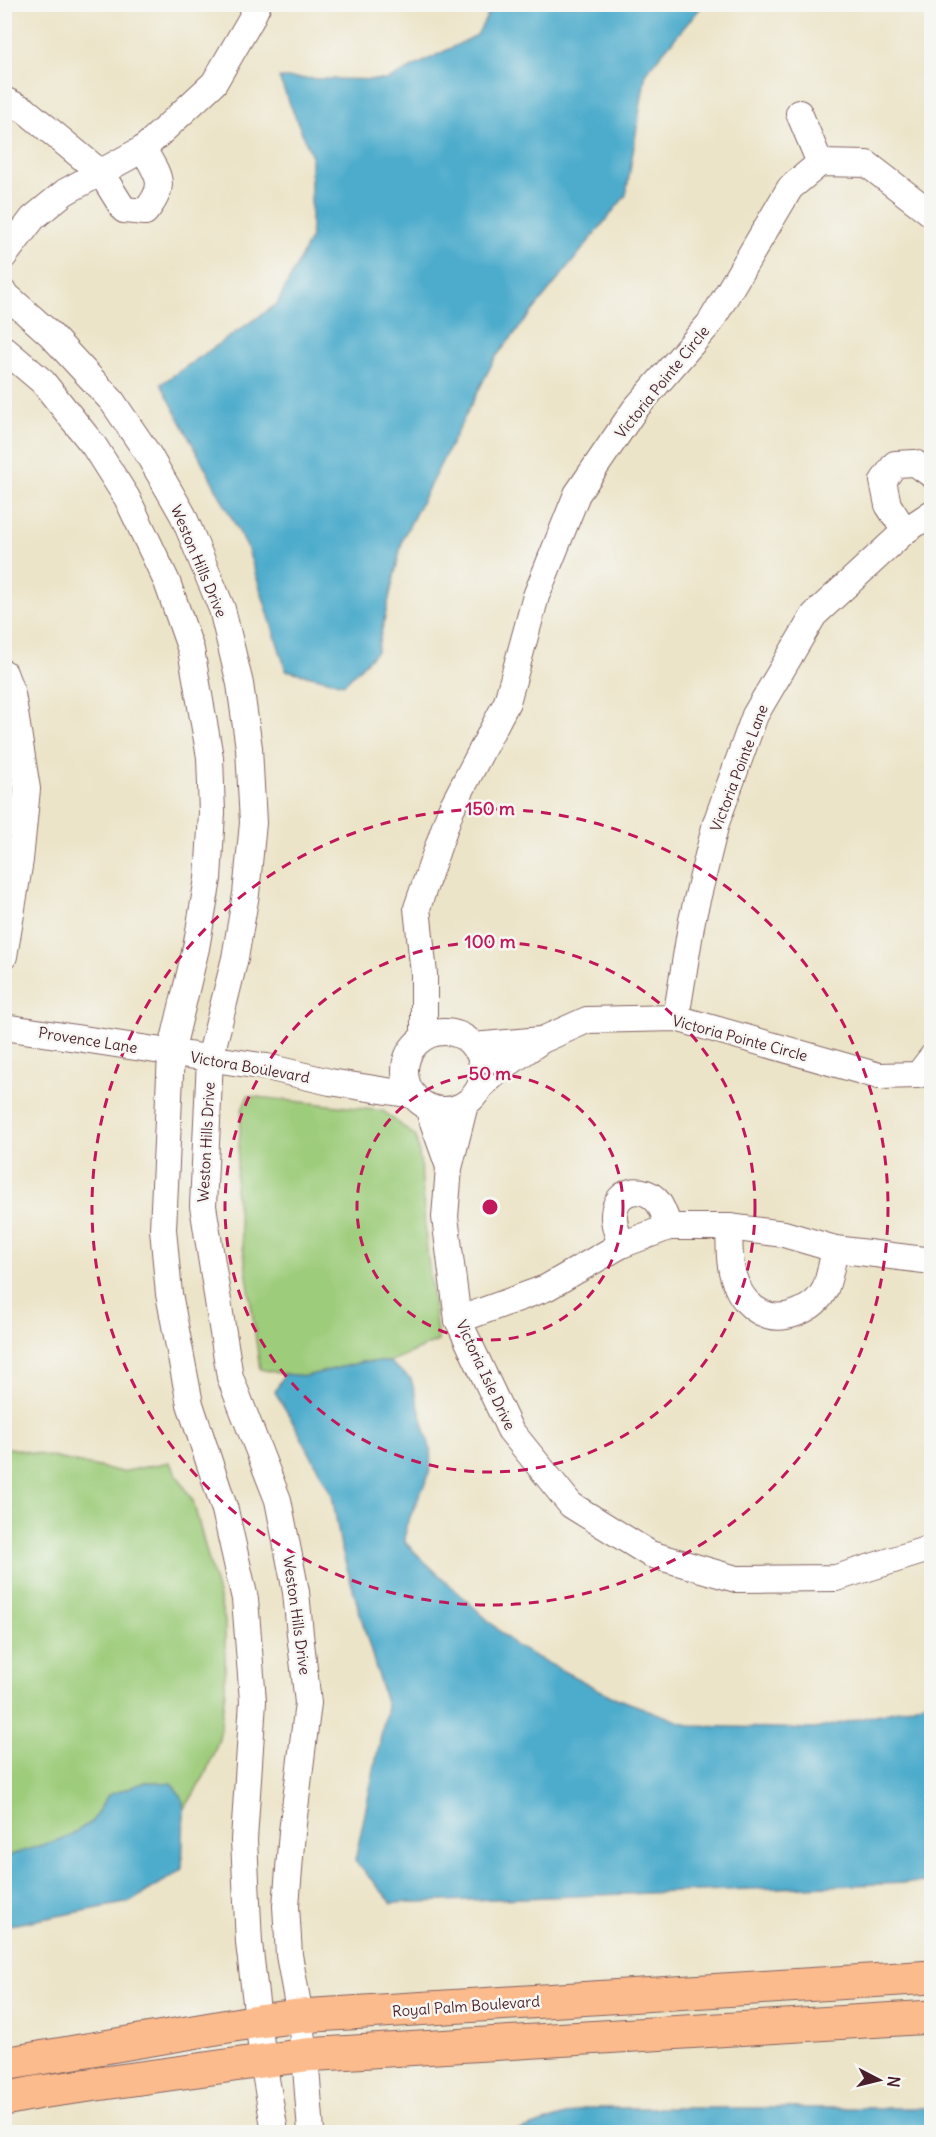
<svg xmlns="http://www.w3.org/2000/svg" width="936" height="2137" font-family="Delius,sans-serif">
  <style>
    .green { fill: #9dcc7a; stroke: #747652; stroke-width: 1.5 }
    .water { fill: #4daccc; stroke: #4c667c; stroke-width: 1.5 }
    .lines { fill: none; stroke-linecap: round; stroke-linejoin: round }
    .minor-casing { stroke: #836462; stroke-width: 28 }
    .major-casing { stroke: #836462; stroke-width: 35 }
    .minor { stroke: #fff; stroke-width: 26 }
    .major { stroke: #fbbb8d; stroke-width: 33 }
    .ring { fill: none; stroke: #c2185b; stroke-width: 3; stroke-dasharray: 10 8 }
    .labels { text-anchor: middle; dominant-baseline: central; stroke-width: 5; stroke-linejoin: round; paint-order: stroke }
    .street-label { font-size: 15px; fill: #4a1f2b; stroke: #f6f6f2 }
    .centre { fill: #c2185b; stroke: #f6f6f2; stroke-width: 3 }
    .ring-label { font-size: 18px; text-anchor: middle; font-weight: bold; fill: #c2185b; stroke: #f6f6f2; stroke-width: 5; stroke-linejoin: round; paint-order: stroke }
  </style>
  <rect width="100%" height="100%" fill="#f6f6f2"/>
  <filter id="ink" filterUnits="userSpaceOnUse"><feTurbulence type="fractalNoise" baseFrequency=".0167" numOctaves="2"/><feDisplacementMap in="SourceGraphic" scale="12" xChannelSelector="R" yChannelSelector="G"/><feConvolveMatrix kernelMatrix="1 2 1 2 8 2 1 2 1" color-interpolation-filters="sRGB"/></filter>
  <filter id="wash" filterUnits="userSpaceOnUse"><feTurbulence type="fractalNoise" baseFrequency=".008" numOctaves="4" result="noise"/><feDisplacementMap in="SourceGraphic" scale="24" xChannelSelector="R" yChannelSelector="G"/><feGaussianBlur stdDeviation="1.35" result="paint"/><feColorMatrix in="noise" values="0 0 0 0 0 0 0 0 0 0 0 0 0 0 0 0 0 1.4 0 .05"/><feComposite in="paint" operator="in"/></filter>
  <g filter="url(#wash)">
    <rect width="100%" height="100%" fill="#ece4c8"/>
    <g class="green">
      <polygon points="248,1096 383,1111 416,1137 421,1166 426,1243 438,1341 389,1362 362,1362 306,1376 284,1374 260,1369 235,1189 242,1110"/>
      <polygon points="5,1447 122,1472 169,1462 193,1501 225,1621 225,1691 219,1739 205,1775 184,1810 182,1797 171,1784 146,1782 108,1795 92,1822 67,1837 5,1857"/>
    </g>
    <g class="water">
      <polygon points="493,5 703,5 646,72 626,195 495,358 403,538 377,651 344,684 286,670 247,547 161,384 277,304 311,237 311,154 279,78 387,80 477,35"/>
      <polygon points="362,1362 389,1362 411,1379 431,1451 430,1472 406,1526 405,1542 426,1563 517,1647 611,1696 691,1726 815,1729 907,1708 931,1700 931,1882 392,1903 355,1861 387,1707 341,1547 332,1495 293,1422 275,1392 284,1374 306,1376"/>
      <polygon points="146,1782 171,1783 182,1797 184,1810 182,1870 130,1902 5,1926 5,1857 67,1837 92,1822 108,1795"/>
      <polygon points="586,2108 931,2108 931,2132 514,2132"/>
    </g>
  </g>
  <g filter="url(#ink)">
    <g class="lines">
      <g class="minor-casing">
        <g id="minor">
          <path d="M4 100 25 110 101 173 124 210 145 212C168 184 159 177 143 149"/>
          <polyline points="799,113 820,163"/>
          <polyline points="4,256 33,218 65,192 143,149 214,83 250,21 258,4"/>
          <polyline points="4,293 50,334 112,401 148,454 183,515 222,609 240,684 249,748 253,823 246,894 235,958 210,1059 203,1206 230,1377 278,1500 296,1592 300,1634 308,1703 292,1832 286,1906 289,1955 300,2016 305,2055 311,2132"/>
          <polyline points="4,349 43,382 94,446 127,498 167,582 191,650 210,757 212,813 208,879 196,948 171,1053 163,1229 169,1294 190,1404 225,1510 245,1599 253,1701 244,1840 249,1943 263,2061 275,2132"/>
          <polyline points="905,531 888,505 883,481 895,464 915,463 932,475"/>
          <polyline points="4,673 12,694 27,789 20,860 4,956"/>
          <polyline points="676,1018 692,920 716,823 755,715 814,615 905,531 932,513"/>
          <polyline points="4,1027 267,1067 330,1082 413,1095"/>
          <circle cx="444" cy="1071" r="39"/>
          <polyline points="424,1037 424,974 417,908 451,809 507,702 536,596 577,494 635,409 710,323 790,188 820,163 867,164 932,214"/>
          <polyline points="473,1046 541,1040"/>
          <polyline points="480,1087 503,1067 542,1040 587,1020 676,1018 879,1076 918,1075 932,1057"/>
          <polyline points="465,1104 449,1168 445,1217 458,1320 510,1430 571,1505 650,1554 736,1579 836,1578 932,1548"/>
          <polyline points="428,1108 449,1167"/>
          <path d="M729 1227C730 1247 728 1268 737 1286 741 1297 751 1308 762 1313 783 1323 815 1310 825 1289 830 1277 832 1261 835 1249"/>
          <path d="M621 1245C618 1235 613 1225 614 1214 616 1189 643 1184 658 1202 663 1209 666 1219 669 1227"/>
          <polyline points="458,1320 546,1288 621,1245 669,1227 729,1227 784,1234 835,1249 924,1260 932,1259"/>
        </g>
      </g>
      <g class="major-casing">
        <g id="major">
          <polyline points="4,2064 258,2021 300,2016 932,1977"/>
          <polyline points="4,2099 40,2092 305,2055 932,2017"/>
        </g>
      </g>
      <use href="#minor" class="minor"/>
      <use href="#major" class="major"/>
    </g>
  </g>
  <g class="ring">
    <circle cx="490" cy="1207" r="133"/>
    <circle cx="490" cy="1207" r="265"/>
    <circle cx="490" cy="1207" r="398"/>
  </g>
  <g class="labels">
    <g class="street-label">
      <text transform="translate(662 382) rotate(-51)">Victoria Pointe Circle</text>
      <text transform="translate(199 561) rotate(67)">Weston Hills Drive</text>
      <text transform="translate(739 768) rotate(-69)">Victoria Pointe Lane</text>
      <text transform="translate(740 1038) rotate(15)">Victoria Pointe Circle</text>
      <text transform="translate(88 1040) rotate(9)">Provence Lane</text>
      <text transform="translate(250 1067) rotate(10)">Victora Boulevard</text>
      <text transform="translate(206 1142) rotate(-87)">Weston Hills Drive</text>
      <text transform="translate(486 1375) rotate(65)">Victoria Isle Drive</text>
      <text transform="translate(297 1615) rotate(82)">Weston Hills Drive</text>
      <text transform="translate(466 2006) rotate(-4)">Royal Palm Boulevard</text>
    </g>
  </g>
  <circle cx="490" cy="1207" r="9" class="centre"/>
  <g class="ring-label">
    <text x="490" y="815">150 m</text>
    <text x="490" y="948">100 m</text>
    <text x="490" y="1080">50 m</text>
  </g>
  <rect width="936" height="2137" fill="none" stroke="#f6f6f2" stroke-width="24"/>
  <g transform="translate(879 2080) rotate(97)" stroke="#f6f6f2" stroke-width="4.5" paint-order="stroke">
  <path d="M0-4.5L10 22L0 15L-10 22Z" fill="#4a1f2b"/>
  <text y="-9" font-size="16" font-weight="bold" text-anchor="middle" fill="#4a1f2b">N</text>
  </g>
</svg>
